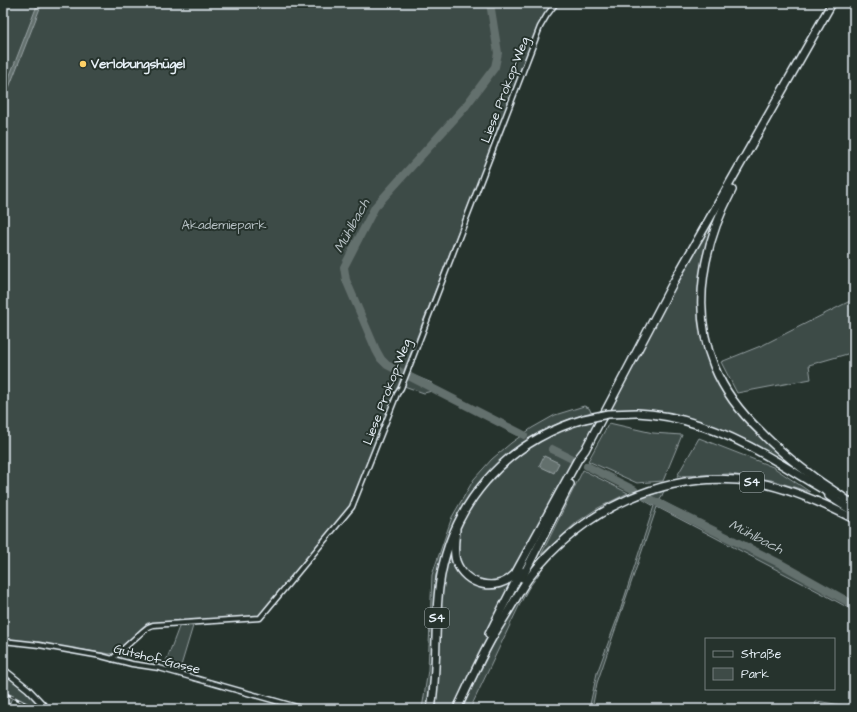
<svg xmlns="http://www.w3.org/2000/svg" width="857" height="712" font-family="'Architects Daughter',sans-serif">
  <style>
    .green { fill: #3e4b47; stroke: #939ea0 }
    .water { fill: #636f6d; stroke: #98a3a5 }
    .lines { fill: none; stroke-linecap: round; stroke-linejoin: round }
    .river { stroke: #636f6d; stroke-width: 8 }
    .minor-casing { stroke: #e8f1f8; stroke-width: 7 }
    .tertiary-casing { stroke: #e8f1f8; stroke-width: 8 }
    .trunk-casing { stroke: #e8f1f8; stroke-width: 10 }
    .minor { stroke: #26332d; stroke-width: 4 }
    .tertiary { stroke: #26332d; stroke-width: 5 }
    .trunk { stroke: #26332d; stroke-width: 7 }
    .rail-casing { stroke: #e8f1f8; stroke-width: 3 }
    .rail { stroke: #26332d; stroke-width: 1.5; stroke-dasharray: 4.5; stroke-linecap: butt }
    .trunk-bridge-casing { stroke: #e8f1f8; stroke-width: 10; stroke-linecap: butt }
    .trunk-bridge { stroke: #26332d; stroke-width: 7 }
    .poi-dot { fill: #ffd166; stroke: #26332d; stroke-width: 1.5 }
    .labels { text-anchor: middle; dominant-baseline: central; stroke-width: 4; stroke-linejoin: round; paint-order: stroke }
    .shield { fill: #26332d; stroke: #aeb8bb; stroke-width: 1 }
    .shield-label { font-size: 12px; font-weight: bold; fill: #e8f1f8 }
    .poi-label { font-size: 13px; font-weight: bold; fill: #e8f1f8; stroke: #26332d; text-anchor: start }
    .street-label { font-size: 13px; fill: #e8f1f8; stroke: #26332d }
    .park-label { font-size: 13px; fill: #b5bfc3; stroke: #26332d }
    .water-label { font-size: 14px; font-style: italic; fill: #b3bdc0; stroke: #26332d }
  </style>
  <rect width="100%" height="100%" fill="#26332d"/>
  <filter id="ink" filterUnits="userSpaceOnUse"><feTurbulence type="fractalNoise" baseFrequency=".025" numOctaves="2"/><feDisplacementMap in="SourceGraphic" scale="8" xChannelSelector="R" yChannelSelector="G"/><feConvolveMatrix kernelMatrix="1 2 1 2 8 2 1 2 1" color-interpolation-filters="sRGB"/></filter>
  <g filter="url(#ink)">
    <g class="green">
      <polygon points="3,3 554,3 542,18 352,503 259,616 147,623 114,653 110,654 3,638"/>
      <polygon points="710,217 717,220 701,296 714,366 742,412 802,467 797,474 700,425 637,413 636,409 605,410"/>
      <polygon points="854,299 854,352 809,365 811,379 737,393 721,362 763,345"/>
      <polygon points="408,373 432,383 433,388 432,391 424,393 404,386"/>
      <path d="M584 406 589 408 591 412C572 418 554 424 537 434 486 460 448 515 439 572L436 574 435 583 433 658 428 709H422L428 670 432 575 452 517 474 479 492 459 511 443 532 428 555 415Z"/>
      <polygon points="601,419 518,570 515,584 452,709 431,709 437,614 447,549 479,489 538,437 585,422"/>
      <polygon points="609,423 653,433 682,435 663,481 637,483 588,461"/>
      <polygon points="699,438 773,467 810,492 771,480 729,474 677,476"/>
      <polygon points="583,470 628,493 598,508 577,522 541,555"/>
      <polygon points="664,491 660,500 854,601 854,611 825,595 657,507 597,683 592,709 589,709 597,673 620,611 654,506 640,498"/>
      <path d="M539 569 541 571 528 589 519 606 470 709H461C485 663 507 610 539 569Z"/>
      <polygon points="183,625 193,626 180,669 165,664 179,627"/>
      <polygon points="3,669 47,709 37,709 12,697 8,709 3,709"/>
      <polygon points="816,701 854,707 854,709 815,709"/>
    </g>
    <g class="water">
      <polygon points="38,3 42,3 3,103 3,93"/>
      <polygon points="544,456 559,463 554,473 539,466"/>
    </g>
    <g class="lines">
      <g class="river">
        <polyline points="490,3 498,53 495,67 465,107 375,207 344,267 346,280 376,350 381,359 387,365 524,435"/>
        <polyline points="552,449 572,459"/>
        <polyline points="587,466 634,490"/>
        <polyline points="644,496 781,564 854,605"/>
      </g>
      <g class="minor-casing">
        <g id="minor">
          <polyline points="3,641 39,645 101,656 132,664 159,668 304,709"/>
          <polyline points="112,659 143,631 148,627 153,625 260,618 352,507 397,394 401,388 540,27 547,15 556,3"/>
        </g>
      </g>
      <g class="tertiary-casing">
        <polyline id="tertiary" points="3,669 28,689 47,709"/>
      </g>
      <g class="trunk-casing">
        <g id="trunk">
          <path d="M732 190C704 243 690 308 714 366 724 391 742 414 761 432 777 449 796 464 815 478 827 487 842 495 854 506"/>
          <path d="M637 413C686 415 732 435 774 460 795 472 814 485 835 496"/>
          <polyline points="829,496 854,512"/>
          <path d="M456 530C455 540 453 551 456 561 465 586 497 593 515 574L578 459 585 450 673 283 832 3"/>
          <polyline points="522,578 570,484"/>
          <polyline points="489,634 521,571"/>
          <path d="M431 709C438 669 434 628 439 588 449 506 505 442 584 419"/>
          <path d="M457 709C468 686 479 661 492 638 497 629 503 620 509 610 515 600 521 589 528 579 582 509 666 468 755 482 790 488 823 503 854 519"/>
        </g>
      </g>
      <use href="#minor" class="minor"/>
      <use href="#tertiary" class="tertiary"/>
      <use href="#trunk" class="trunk"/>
      <g class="rail-casing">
        <polyline id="rail" points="3,692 37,709"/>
      </g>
      <use href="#rail" class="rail"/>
      <g class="trunk-bridge-casing">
        <polyline id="trunk-bridge" points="584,419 608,414 637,413"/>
      </g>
      <use href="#trunk-bridge" class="trunk-bridge"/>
    </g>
  </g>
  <circle class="poi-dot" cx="83" cy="64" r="4"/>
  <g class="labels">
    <g class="shield">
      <rect x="740" y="472" width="24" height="20" rx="3"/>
      <rect x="425" y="608" width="24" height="20" rx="3"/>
    </g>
    <g class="shield-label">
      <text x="752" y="482">S4</text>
      <text x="437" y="618">S4</text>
    </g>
    <g class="poi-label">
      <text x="91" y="64">Verlobungshügel</text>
    </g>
    <g class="street-label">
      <text transform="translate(505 90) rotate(-69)">Liese Prokop-Weg</text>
      <text transform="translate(387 392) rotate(-69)">Liese Prokop-Weg</text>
      <text transform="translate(157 659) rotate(14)">Gutshof-Gasse</text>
    </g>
    <g class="park-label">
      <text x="224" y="225">Akademiepark</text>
    </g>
    <g class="water-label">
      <text transform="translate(352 226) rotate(-61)">Mühlbach</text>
      <text transform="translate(756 537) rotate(27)">Mühlbach</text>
    </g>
  </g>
  <rect width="857" height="712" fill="none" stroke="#26332d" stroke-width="16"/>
  <rect x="8" y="8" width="841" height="696" fill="none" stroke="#e8f1f8" stroke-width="1.5" filter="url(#ink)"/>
  <rect x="705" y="638" width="130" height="52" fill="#26332d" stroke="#747f7e"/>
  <rect x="713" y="651" width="20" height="6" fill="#26332d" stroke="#747f7e"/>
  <text x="741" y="658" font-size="12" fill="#e8f1f8">Straße</text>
  <rect x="713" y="668" width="20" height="12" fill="#3e4b47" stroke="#747f7e"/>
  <text x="741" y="678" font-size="12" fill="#e8f1f8">Park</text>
</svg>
